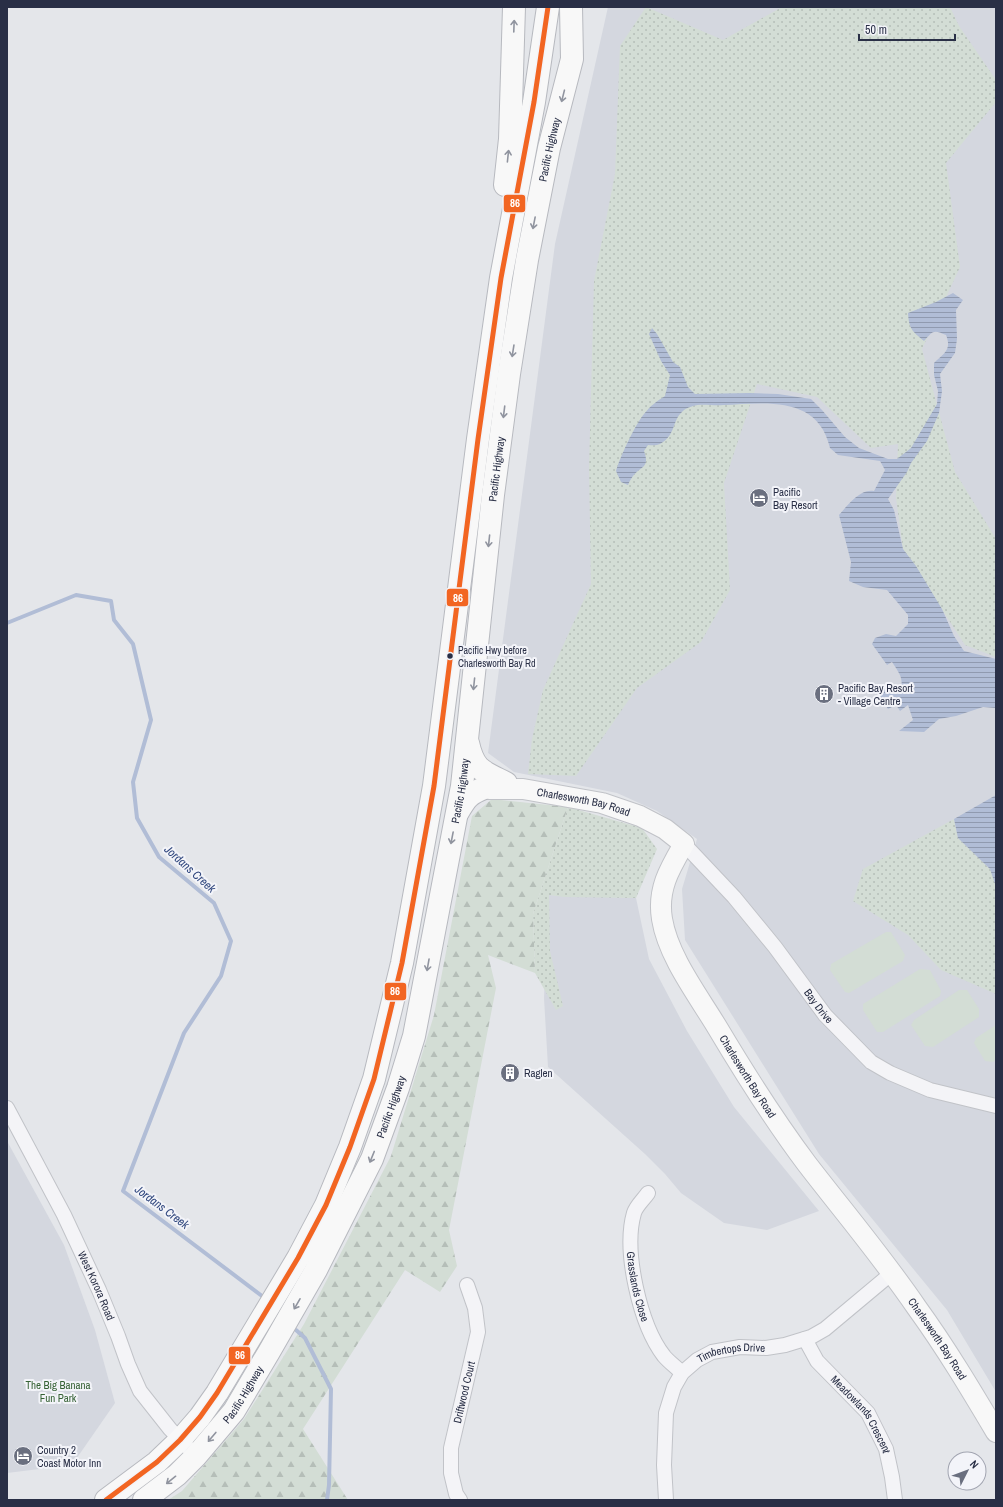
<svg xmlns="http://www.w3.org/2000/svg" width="1003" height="1507" font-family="'Archivo Narrow',sans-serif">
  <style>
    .built { fill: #d4d7df }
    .green { fill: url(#green-dots) }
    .forest { fill: url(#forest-firs) }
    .pitch { fill: #d3ddd5 }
    .water { fill: url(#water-rules) }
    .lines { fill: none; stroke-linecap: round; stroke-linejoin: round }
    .stream { stroke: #b1bdd6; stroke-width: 4 }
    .street-casing { stroke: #c1c3c8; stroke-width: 16 }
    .secondary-casing { stroke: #c1c3c8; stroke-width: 22 }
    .highway-casing { stroke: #b7b9bf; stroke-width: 24 }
    .street { stroke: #f4f4f7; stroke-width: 14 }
    .secondary { stroke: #f8f8f8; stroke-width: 20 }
    .highway { stroke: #f8f8f8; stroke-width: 22 }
    .bus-1-casing { stroke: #f3f4f9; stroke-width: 8 }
    .bus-1 { stroke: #f26522; stroke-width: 5 }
    .oneway { stroke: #90949f }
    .bus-dot { fill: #292f46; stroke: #f3f4f9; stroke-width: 1.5 }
    .labels { text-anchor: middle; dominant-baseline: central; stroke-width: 4; stroke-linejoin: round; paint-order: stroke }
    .bus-label { font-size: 10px; fill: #292f46; stroke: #f3f4f9; text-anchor: start }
    .street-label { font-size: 11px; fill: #292f46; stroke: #f3f4f9 }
    .poi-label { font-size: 11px; fill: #292f46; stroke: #f3f4f9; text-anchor: start }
    .park-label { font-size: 11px; fill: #366235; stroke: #f3f4f9 }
    .water-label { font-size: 12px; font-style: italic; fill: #2f467d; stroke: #f3f4f9 }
    .line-badge { stroke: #f3f4f9; stroke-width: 1.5 }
    .badge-label { font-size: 11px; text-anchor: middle; font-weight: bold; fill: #fff }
  </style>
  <defs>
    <pattern id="green-dots" width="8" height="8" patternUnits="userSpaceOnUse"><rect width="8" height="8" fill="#d3ddd5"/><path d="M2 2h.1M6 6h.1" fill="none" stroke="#b5beb8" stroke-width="1.8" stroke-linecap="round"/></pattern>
    <pattern id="forest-firs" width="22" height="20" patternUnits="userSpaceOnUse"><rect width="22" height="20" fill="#d3ddd5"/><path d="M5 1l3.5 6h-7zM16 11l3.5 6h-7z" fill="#b5beb8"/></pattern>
    <pattern id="water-rules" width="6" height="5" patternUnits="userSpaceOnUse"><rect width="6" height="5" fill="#b1bdd6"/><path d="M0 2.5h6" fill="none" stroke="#909aaf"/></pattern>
  </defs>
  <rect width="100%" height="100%" fill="#e4e6ea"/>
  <g class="built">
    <polygon points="608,7 996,7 996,1392 947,1310 819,1154 685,940 682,889 697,839 657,811 617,793 514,772 488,753 555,244"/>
    <polygon points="549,895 636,898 649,959 687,1031 734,1107 819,1211 767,1230 724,1223 681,1193 665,1174 645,1154 548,1067 544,998"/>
    <polygon points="7,1141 64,1245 95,1330 115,1403 72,1465 7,1473"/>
  </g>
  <g class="green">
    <polygon points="646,7 723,40 782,7 950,7 959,26 996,80 996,102 946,163 960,267 922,349 955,472 996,539 996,657 965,645 903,549 896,498 898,444 871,448 817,397 757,384 724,483 730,590 701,642 637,688 576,776 528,774 532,739 543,690 591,584 589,468 594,281 615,174 620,46"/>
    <polygon points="568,807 642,828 657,849 636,898 564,897 549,895 550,951 563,1006 556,1010 535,973 533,914"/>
    <polygon points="954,819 958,838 990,869 996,883 996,994 941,970 908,935 853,901 863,869"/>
  </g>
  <polygon class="forest" points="492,799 568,807 533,914 535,973 488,955 496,988 449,1230 457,1266 440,1292 405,1270 303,1429 348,1500 168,1500 182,1491 244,1419 304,1324 391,1156 434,1015 472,816"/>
  <g class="pitch">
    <polygon points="886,932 891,932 905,955 903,961 849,993 845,992 830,970 831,964"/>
    <polygon points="920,969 930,970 941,991 940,996 883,1032 877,1032 863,1010 863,1004"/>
    <polygon points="959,990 967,990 979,1009 979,1017 933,1047 925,1046 911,1025 914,1020"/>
    <polygon points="996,1025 996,1060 993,1062 985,1061 974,1043 976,1038"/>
  </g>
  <g class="water">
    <path d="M953 293 963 300 956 310 957 339 955 353 940 374 942 391 939 413 927 441 911 463 907 472 888 499 894 510 903 549 916 566 942 609 954 636 964 651 996 659V708L983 707 956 716 939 719 924 732 899 731 913 720 908 705 900 711 896 705 888 709 878 693 891 686V694H899C905 680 900 674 892 662L887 665 872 644 875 638 886 634 896 636 908 624V615L887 590 863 587 849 581 851 562 839 515C847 506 860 488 874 491L885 470 880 461 838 455 830 448C818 395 766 403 723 405 714 406 701 403 693 406 690 407 684 409 682 412 672 421 676 435 660 444 656 446 651 445 648 445L644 451C650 468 642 465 633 476 631 479 629 482 628 485L621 482 616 471C620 457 635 425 644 414 650 406 657 401 665 396L670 375 661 361 649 334 652 328 657 334 673 362 680 367 688 387 695 394 750 393 778 394 811 399 822 410 845 437 859 448 888 459H897L911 448 937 404 938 391 934 375V363C944 353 952 350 946 335 933 329 933 331 924 341 912 331 909 329 908 313L936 302Z"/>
    <polygon points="996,795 996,887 990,869 958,838 954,819"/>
  </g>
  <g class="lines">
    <g class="stream">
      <polyline points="7,623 76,595 111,601 114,620 133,644 151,720 133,782 137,818 159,857 214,903 231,941 221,976 184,1033 123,1191 266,1299"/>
      <polyline points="296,1330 305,1338 331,1389 329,1485 327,1500"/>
    </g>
    <g class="street-casing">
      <g id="street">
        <path id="s1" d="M684 844 734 897 775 947 825 1015 871 1062 890 1073 930 1090 996 1106"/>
        <path id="s2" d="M7 1108 64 1215 99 1290 118 1336 128 1364 140 1391 170 1429 196 1456"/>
        <path id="s3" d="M648 1193C644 1199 636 1206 634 1213 623 1251 640 1325 664 1356 669 1362 676 1367 682 1373"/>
        <path id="s4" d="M805 1339 817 1361 868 1413 886 1449 892 1477 895 1500"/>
        <path id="s5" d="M460 1500 456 1494 451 1473V1448L478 1332 475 1308 467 1285"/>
        <path id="s6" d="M666 1500 664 1465 666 1413 674 1387 682 1373 697 1360 712 1352 740 1347 766 1348 785 1345 811 1337 825 1329 892 1273"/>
      </g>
    </g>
    <g class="secondary-casing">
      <g id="secondary">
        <path id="s7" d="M489 789H523L602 803 640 816 665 829 684 844C670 868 657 889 662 919 668 956 697 994 717 1027 745 1074 774 1120 807 1164 844 1212 883 1258 917 1308 946 1348 971 1390 996 1432"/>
      </g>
    </g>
    <g class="highway-casing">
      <g id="highway">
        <polyline points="505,185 510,139 514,7"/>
        <path d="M468 743C474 770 482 771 506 783"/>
        <path d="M458 812C466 798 469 794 484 788"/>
        <polyline points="106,1500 157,1462 180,1440 200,1417 217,1393 298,1258 326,1205 350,1147 374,1079 402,963 434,786 478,439 501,278 534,102 548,7"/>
        <path id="s8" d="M144 1500 177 1475 196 1456 234 1411 269 1352 316 1270 372 1159 398 1088 414 1036 462 786 493 495 509 374 527 260 549 148 572 59 571 7"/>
      </g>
    </g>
    <use href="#street" class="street"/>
    <use href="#secondary" class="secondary"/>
    <use href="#highway" class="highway"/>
    <g class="bus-1-casing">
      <polyline id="bus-1" points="106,1500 157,1462 180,1440 200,1417 217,1393 298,1258 326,1205 350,1147 374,1079 402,963 434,786 478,439 501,278 534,102 548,7"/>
    </g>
    <use href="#bus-1" class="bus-1"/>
  </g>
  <defs><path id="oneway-shaft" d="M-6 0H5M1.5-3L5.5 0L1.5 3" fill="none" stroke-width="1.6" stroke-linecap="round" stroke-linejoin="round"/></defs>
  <g class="oneway">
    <use href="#oneway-shaft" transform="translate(514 26) rotate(-88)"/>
    <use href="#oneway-shaft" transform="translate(563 96) rotate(104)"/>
    <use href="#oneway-shaft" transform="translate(508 156) rotate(-84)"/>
    <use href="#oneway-shaft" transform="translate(534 223) rotate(101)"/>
    <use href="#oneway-shaft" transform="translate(513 351) rotate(99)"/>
    <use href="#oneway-shaft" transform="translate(504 412) rotate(97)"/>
    <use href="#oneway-shaft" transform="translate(489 541) rotate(96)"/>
    <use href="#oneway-shaft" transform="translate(474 684) rotate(96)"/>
    <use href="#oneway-shaft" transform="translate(452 838) rotate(101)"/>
    <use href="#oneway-shaft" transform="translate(428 965) rotate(100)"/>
    <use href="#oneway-shaft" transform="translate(372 1157) rotate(112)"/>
    <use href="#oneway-shaft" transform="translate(297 1304) rotate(120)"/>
    <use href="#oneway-shaft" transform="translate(212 1437) rotate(130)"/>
    <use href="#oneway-shaft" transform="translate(171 1480) rotate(141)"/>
  </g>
  <defs>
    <g id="hotel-disc" transform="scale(1)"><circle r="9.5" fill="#6a6f7f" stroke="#f3f4f9"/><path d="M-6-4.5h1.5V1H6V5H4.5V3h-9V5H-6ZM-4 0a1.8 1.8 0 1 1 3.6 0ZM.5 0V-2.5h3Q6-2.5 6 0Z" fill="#fff"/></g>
    <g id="building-disc" transform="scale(1)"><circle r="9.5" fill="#6a6f7f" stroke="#f3f4f9"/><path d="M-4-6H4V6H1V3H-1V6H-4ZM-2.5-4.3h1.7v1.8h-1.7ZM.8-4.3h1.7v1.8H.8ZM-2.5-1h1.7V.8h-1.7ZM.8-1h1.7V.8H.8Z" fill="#fff"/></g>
  </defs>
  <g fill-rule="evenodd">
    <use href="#hotel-disc" x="759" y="498"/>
    <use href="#building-disc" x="824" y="694"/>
    <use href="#building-disc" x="510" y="1073"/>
    <use href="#hotel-disc" x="23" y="1456"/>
  </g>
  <circle class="bus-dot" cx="450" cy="656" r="3.5"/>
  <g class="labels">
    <g class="bus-label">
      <text x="458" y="650">Pacific Hwy before<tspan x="458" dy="13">Charlesworth Bay Rd</tspan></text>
    </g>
    <g class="street-label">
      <text stroke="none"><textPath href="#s8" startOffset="1442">Pacific Highway</textPath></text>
      <text stroke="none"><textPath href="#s8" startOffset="1118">Pacific Highway</textPath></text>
      <text stroke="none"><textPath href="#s8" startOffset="794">Pacific Highway</textPath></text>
      <text stroke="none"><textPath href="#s7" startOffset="96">Charlesworth Bay Road</textPath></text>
      <text stroke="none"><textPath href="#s1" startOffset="211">Bay Drive</textPath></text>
      <text stroke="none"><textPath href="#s7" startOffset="467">Charlesworth Bay Road</textPath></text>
      <text stroke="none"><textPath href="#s8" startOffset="470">Pacific Highway</textPath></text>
      <text stroke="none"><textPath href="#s2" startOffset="199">West Korora Road</textPath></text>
      <text stroke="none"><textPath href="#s3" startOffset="99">Grasslands Close</textPath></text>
      <text stroke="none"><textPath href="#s7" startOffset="791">Charlesworth Bay Road</textPath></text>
      <text stroke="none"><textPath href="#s6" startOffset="186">Timbertops Drive</textPath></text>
      <text stroke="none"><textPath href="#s5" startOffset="111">Driftwood Court</textPath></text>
      <text stroke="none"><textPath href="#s8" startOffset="146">Pacific Highway</textPath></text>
      <text stroke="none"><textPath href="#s4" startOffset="95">Meadowlands Crescent</textPath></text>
    </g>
    <g class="poi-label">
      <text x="773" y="492">Pacific<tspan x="773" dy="13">Bay Resort</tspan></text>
      <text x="838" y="688">Pacific Bay Resort<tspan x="838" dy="13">- Village Centre</tspan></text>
      <text x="524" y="1073">Raglen</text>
      <text x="37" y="1450">Country 2<tspan x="37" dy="13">Coast Motor Inn</tspan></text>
    </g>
    <g class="park-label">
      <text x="58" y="1385">The Big Banana<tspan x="58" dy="13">Fun Park</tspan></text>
    </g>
    <g class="water-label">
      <text transform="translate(190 869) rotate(42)">Jordans Creek</text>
      <text transform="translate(162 1207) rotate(37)">Jordans Creek</text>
    </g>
  </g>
  <g class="line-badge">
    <rect x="503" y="194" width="23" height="19" rx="4" fill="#f26522"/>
    <rect x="446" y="588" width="23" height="19" rx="4" fill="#f26522"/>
    <rect x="384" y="982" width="23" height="19" rx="4" fill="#f26522"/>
    <rect x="228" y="1346" width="23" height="19" rx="4" fill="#f26522"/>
  </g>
  <g class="badge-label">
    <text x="515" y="207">86</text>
    <text x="458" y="602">86</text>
    <text x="395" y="995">86</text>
    <text x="240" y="1359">86</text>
  </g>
  <rect width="1003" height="1507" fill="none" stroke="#292f46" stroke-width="16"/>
  <g transform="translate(967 1471) rotate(48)"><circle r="19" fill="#f3f4f9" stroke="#a2a5b1"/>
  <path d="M0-3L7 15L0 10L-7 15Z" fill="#6a6f7f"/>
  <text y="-6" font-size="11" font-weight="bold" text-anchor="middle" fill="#292f46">N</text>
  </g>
  <path d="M859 34v6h96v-6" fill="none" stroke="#292f46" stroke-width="2"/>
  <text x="865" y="34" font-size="12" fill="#292f46" stroke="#f3f4f9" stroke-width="3" paint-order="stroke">50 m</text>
</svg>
